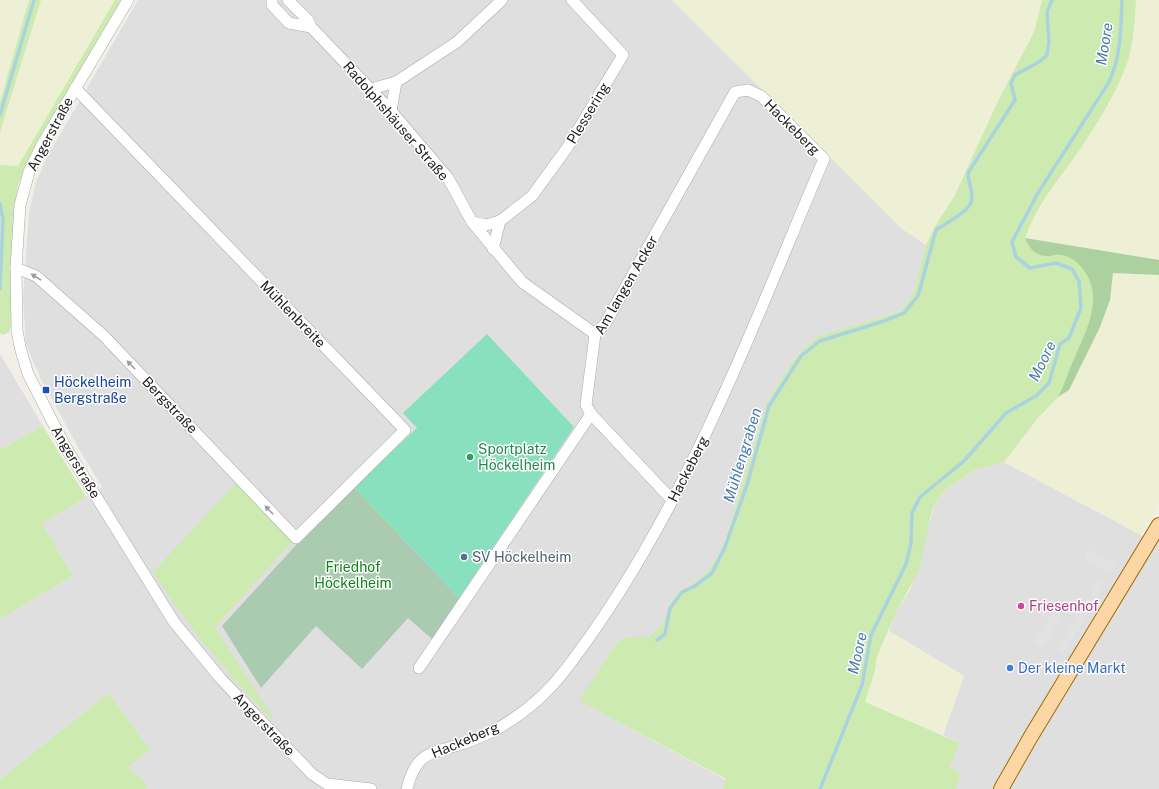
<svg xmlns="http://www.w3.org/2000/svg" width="1159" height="789" font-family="'Public Sans',sans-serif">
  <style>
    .residential { fill: #e0dfdf }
    .farmland { fill: #eef0d5 }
    .grass { fill: #cdebb0 }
    .forest { fill: #add19e }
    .cemetery { fill: #aacbaf }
    .pitch { fill: #88e0be }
    .parking { fill: #e2e2e2 }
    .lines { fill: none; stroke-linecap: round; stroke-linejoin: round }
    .stream { stroke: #aad3df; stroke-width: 3.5 }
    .minor-casing { stroke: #a9a9a9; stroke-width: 12 }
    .major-casing { stroke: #a06b00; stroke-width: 16 }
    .minor { stroke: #fff; stroke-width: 11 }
    .major { stroke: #fcd6a4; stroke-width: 14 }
    .oneway { fill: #9c9c9c }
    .transit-dot { fill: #1a4fb4; stroke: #fff; stroke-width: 1.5 }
    .leisure-dot { fill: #2e9e5b; stroke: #fff; stroke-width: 1.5 }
    .service-dot { fill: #5c6f8a; stroke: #fff; stroke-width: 1.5 }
    .hotel-dot { fill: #d1479c; stroke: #fff; stroke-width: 1.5 }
    .shop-dot { fill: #3f7fe0; stroke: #fff; stroke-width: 1.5 }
    .labels { text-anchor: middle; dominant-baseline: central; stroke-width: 3; stroke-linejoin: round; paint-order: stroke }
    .street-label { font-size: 14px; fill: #222; stroke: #fff }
    .transit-label { font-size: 14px; fill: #164399; stroke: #fff; text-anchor: start }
    .leisure-label { font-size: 14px; fill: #27864d; stroke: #fff; text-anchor: start }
    .service-label { font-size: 14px; fill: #4e5e75; stroke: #fff; text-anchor: start }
    .park-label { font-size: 14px; fill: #0c8416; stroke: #fff }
    .hotel-label { font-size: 14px; fill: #b23c85; stroke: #fff; text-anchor: start }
    .shop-label { font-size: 14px; fill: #366cbe; stroke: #fff; text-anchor: start }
    .water-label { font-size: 15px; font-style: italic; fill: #4a7aab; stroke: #fff }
  </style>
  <rect width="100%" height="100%" fill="#f2efe9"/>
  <g class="residential">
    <polygon points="138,0 672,0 901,228 926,245 914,292 901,311 819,336 805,347 792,362 767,402 723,547 709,570 693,584 681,590 671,602 662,625 649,637 629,637 618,641 580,700 615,720 726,780 723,789 145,789 148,785 128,767 150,750 109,693 0,779 0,619 73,576 42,524 102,487 79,449 41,379 26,344 23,298 29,213 36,182 47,157"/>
    <polygon points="0,354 43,426 0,449"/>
    <polygon points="1004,462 1156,543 1159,538 1159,789 956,789 961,773 950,767 960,743 943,735 964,676 889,631 896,613 911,588 936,501 950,486 977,469"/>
  </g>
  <g class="farmland">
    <polygon points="0,0 29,0 0,102"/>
    <polygon points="41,0 115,0 18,166 0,165 0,132 2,124"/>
    <polygon points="672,0 1042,0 1034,32 998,101 954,197 935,226 926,245 901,228"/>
    <polygon points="1136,0 1159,0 1159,260 1025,238 1029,226 1041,204 1075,156 1104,110 1122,75 1129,55 1134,34"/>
    <polygon points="1113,273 1159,275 1159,503 1141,535 1004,462 1038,418 1058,397 1069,390 1110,300"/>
    <polygon points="889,631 964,676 943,735 865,702 875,671 877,656"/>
  </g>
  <g class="grass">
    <polygon points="29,0 41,0 0,132 0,102"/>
    <polygon points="115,0 121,0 36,145 18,185 15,207 11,264 11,326 9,332 3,335 0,333 0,165 18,166"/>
    <path d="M1042 0H1136C1135 18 1134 36 1130 54 1120 89 1094 129 1074 158 1055 184 1035 208 1025 238L1029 247 1047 256 1058 254 1069 256 1080 264 1090 279 1093 295 1092 313 1085 336 1058 397 1038 418 1004 462 977 469 950 486 936 501 931 515 920 568 896 613 877 656 875 671 865 702 960 743 950 767 961 773 956 789H723L726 779 615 720 579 700 618 641 629 637H649L662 625 671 602 681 590 693 584 709 570 723 547 767 402 792 362 805 347 819 336 901 311 914 292 926 245 935 226 954 197 998 101 1034 32Z"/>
    <polygon points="43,426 86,497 42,524 73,576 0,619 0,449"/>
    <path d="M236 483 292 542 215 627 272 716 273 722C229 674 187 627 153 572Z"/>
    <polygon points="109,693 150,750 128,767 148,785 145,789 0,789 0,779"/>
  </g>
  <path class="forest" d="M1025 238 1159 260V275L1113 273 1110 300 1100 327 1069 390 1058 397C1065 383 1070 367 1077 352 1088 328 1102 297 1085 272 1079 263 1072 257 1062 255 1056 253 1052 257 1047 256 1035 256 1029 248 1025 238Z"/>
  <polygon class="cemetery" points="354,487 459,598 432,639 408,618 362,669 316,626 261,688 222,626 296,545"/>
  <polygon class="pitch" points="487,334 574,427 459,598 354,487 417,428 403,413"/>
  <g class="parking">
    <polygon points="1089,549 1116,565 1111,574 1084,558"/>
    <polygon points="1099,580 1105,584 1064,654 1057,650"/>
    <polygon points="1105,595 1109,597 1077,648 1074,646"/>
    <polygon points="1052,613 1061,618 1043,648 1034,643"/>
  </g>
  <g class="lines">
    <g class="stream">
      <polyline points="0,115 34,0"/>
      <polyline points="0,204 3,219 0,289"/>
      <path d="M657 640 665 634 670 608 682 592 695 586 712 573 725 547 747 485 769 406 801 356 820 341 884 321 904 313 918 296 936 230C947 222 972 211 972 198 972 189 968 181 968 173L1015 100 1011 83 1015 75 1039 62 1047 55 1049 41 1047 12 1052 0"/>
      <path d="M820 789 862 685 871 635 906 564 911 543 912 513 920 497 964 461 1006 413 1036 396 1049 383 1060 344 1069 338 1081 308 1079 281 1072 269 1056 263 1030 268 1016 257 1012 242 1038 193 1109 82C1121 56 1121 28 1122 0"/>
    </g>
    <g class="minor-casing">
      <g id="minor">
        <polyline points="128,0 43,143 29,172 20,205 16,268 17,330 20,347 28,374 66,448 174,622 221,679 312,774 327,784 371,789"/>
        <polyline points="272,0 272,5 289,23 311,27 391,111 448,178 472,222 522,282 595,334"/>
        <polyline points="288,0 308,20 311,27"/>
        <polyline points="371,89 396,82 457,42 502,0"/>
        <polyline points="391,111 396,82"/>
        <polyline points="472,222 486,225 500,221 532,196 567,148 623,55 572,0"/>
        <polyline points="493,249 500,221"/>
        <polyline points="16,268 36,276 104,336 296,538 405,430 75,88"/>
        <polyline points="419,668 591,414"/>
        <path d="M407 789C415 756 426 754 455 746 469 742 483 736 495 730 522 715 548 693 566 669 683 517 749 334 824 159L761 96 748 90 735 92 605 324 595 334 586 405 591 414 672 500"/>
      </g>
    </g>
    <g class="major-casing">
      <polyline id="major" points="1001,789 1030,738 1159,525"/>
    </g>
    <use href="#minor" class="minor"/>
    <use href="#major" class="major"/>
  </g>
  <defs><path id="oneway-solid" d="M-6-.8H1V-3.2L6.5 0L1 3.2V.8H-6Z"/></defs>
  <g class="oneway">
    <use href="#oneway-solid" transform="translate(36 277) rotate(-148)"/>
    <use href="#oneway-solid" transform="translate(131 365) rotate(-134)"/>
    <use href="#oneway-solid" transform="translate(269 510) rotate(-134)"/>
  </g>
  <rect class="transit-dot" x="42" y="386" width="8" height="8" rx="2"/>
  <circle class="leisure-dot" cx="470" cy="457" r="4"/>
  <circle class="service-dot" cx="464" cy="557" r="4"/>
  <circle class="hotel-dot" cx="1021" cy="606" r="4"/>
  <circle class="shop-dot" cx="1010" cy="668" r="4"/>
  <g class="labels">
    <g class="street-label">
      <text transform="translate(588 113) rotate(-59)">Plessering</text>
      <text transform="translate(396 121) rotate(49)">Radolphshäuser Straße</text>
      <text transform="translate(792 127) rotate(45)">Hackeberg</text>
      <text transform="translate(50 134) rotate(-62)">Angerstraße</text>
      <text transform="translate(626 285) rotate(-60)">Am langen Acker</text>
      <text transform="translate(293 314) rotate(46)">Mühlenbreite</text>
      <text transform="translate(170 405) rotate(46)">Bergstraße</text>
      <text transform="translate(76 462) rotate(59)">Angerstraße</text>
      <text transform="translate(688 469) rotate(-63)">Hackeberg</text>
      <text transform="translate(264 724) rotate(46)">Angerstraße</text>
      <text transform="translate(465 740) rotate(-23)">Hackeberg</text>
    </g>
    <g class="transit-label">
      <text x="54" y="382">Höckelheim<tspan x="54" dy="16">Bergstraße</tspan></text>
    </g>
    <g class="leisure-label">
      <text x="478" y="449">Sportplatz<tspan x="478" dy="16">Höckelheim</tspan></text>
    </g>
    <g class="service-label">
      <text x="472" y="557">SV Höckelheim</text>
    </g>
    <g class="park-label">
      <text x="353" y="567">Friedhof<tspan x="353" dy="16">Höckelheim</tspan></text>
    </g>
    <g class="hotel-label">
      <text x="1029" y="606">Friesenhof</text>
    </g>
    <g class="shop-label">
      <text x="1018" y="668">Der kleine Markt</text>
    </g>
    <g class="water-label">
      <text transform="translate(1104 44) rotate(-81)">Moore</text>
      <text transform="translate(1042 361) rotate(-64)">Moore</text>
      <text transform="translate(742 455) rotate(-73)">Mühlengraben</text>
      <text transform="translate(857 653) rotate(-77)">Moore</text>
    </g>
  </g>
</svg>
